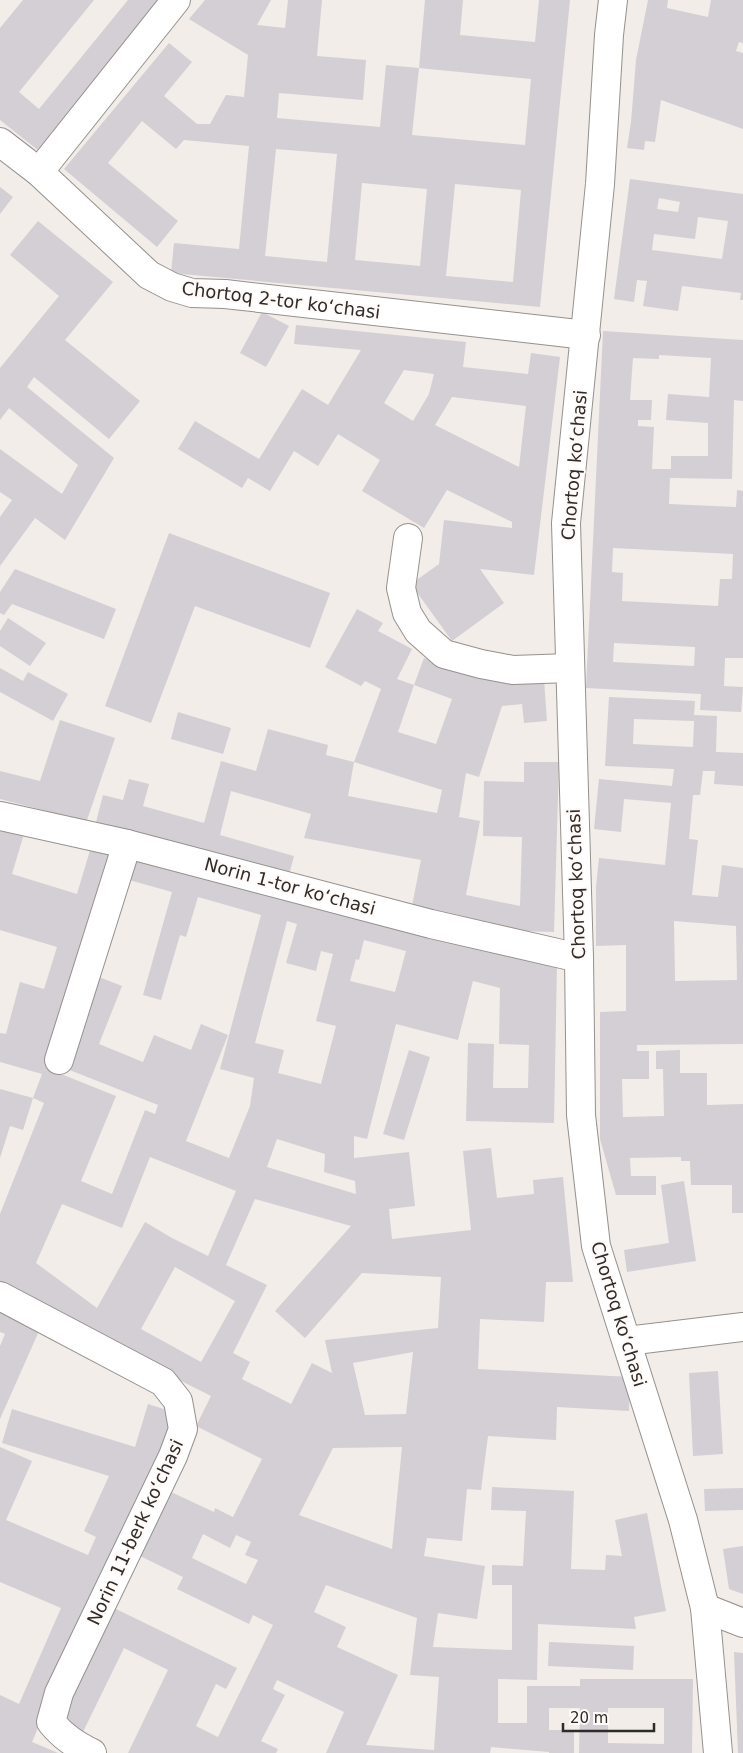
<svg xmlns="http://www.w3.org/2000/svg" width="743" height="1753" font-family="'DejaVu Sans',sans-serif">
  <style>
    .building { fill: #d3cfd4; fill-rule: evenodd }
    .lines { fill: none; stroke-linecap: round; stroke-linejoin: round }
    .minor-casing { stroke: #95918d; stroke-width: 30 }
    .major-casing { stroke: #95918d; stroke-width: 30 }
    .minor { stroke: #fff; stroke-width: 28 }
    .major { stroke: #fff; stroke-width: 28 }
    .labels { text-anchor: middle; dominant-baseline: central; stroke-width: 4; stroke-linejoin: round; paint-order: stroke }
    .street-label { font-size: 18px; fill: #2e2c2a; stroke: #fffaf7 }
  </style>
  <rect width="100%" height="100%" fill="#f2ede9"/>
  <g class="building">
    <polygon points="23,0 94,0 19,92 39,109 128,0 161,0 39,151 0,120 0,28"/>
    <path d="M205 0H271L257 25 285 28 288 0H322L317 56 366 60 363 100 279 93 277 118 380 127 386 65 419 68 412 135 525 145 531 79 419 68 425 0H463L460 35 535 42 539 0H570L540 307 171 273 174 243 239 249 249 146 184 140 176 149 142 121 108 163 178 221 157 247 64 169 169 43 192 62 164 96 197 124H210L226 95 244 97 248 55 189 19ZM276 149 337 154 327 262 265 256ZM362 183 427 189 420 266 355 260ZM455 184 521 190 513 282 446 276Z"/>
    <polygon points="648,0 668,0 667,8 708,17 711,0 743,0 743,43 739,42 736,51 743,53 743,129 661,100 655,142 645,141 644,150 627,148 631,122 636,60"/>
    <path d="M630 179 743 194V300H740L741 293 682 286 678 311 643 306 647 281 637 280 634 302 614 299ZM659 198 680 202 678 212 657 209ZM698 217 728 221 722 259 652 250 654 234 695 239Z"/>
    <polygon points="0,187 13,197 0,214"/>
    <polygon points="38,221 113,282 65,340 140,401 109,439 34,377 27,387 114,458 65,540 35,518 0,566 0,517 12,500 0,492 0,449 62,494 78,465 9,408 0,420 0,368 59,296 10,255"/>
    <polygon points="262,312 289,326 266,367 240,353"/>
    <path d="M296 325 466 342 463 367 528 374 531 353 560 357 534 575 480 569 504 603 452 641 411 584 439 564 444 520 512 528V522L447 490 424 528 362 491 380 460 338 434 318 466 294 451 270 491 248 478 242 488 178 449 195 421 259 459 302 389 328 405 361 350 294 344ZM404 370 434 374 429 394 413 421 384 403ZM452 397 526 406 519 467 435 425Z"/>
    <path d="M603 331 743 340V401L734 400 732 479 670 478 669 504 736 507 737 490 743 491V658H725L724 686 743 687 741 712 700 710 701 694 586 688ZM659 355 711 358 709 397 668 394 666 420 708 423V456H671V469H652L654 427 638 426V420H651L652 400H630L633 358 659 359ZM613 548 733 554 732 579H720L718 606 622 601 623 573 612 572ZM614 643 695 647 694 666 613 662Z"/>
    <polygon points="169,533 330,593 310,648 195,606 151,723 105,706"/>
    <polygon points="15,569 116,609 104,639 12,604 4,615 0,613 0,592"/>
    <polygon points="357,609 383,623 378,631 412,649 397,679 414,685 398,732 436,744 452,699 414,685 424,658 487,680 544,679 547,721 524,723 522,704 502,706 479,777 466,773 459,817 480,821 466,895 520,906 522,837 483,836 484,781 524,782 524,762 559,762 554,932 519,931 411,911 421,860 304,838 311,814 231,791 220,835 294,856 289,875 96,822 103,795 123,800 129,779 149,784 143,806 204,823 221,761 256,771 268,729 328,745 326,755 354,762 348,796 437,813 442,790 354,762 381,689 365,681 361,686 325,667"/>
    <polygon points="8,618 46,643 30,666 0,646 0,631"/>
    <polygon points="0,668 23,681 28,672 68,694 53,721 0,692"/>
    <path d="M609 697 695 701 694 715 717 716 716 752 743 753V786L714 784 715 771H703L700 795H693L689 839 698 840 692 895 718 897 722 865 743 868V1044L637 1045V1051H649V1079H622L623 1117 664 1116 663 1069H656V1051L680 1050V1073H707V1105L743 1104V1213H732V1185H691L690 1161H681V1157L630 1158 631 1176H656V1195H616L600 1139V1012L626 1011V945L596 946V887L599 858 665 865 671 803 624 799 621 832 594 829 599 779 672 786 674 769 605 766ZM634 719 694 721 693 747 633 744ZM674 921 736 926 737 980 675 981Z"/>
    <polygon points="178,712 231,728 223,754 171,739"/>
    <polygon points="60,720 115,738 86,823 58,814 0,799 0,771 40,781"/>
    <path d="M0 830 24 834 12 874 77 894 91 847 116 852 51 1070 116 1096 81 1181 112 1194 145 1110 155 1114 158 1105 62 1067 99 977 122 986 99 1044 143 1062 154 1035 191 1050 201 1024 228 1035 186 1141 229 1158 250 1106 254 1078 220 1069 261 915 198 897 186 937 180 935 161 1000 143 995 172 892 129 880 136 853 557 963 554 1123 466 1121 468 1043 494 1044 493 1088H528L529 1045 499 1044 500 988 473 981 458 1040 396 1024 367 1139 354 1136V1158L409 1152 415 1206 389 1209 392 1239 471 1230 463 1151 491 1148 497 1198 534 1194 533 1180 563 1177 573 1282H546L544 1322 480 1319 478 1369 630 1377 629 1411 557 1407 556 1440 488 1436 481 1490 467 1489 462 1541 427 1538 424 1556 485 1566 477 1619 438 1613 433 1647 512 1650V1585H492V1565L523 1566 526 1511 491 1510 492 1487 574 1491 571 1569 605 1570 606 1555 622 1556 615 1520 647 1513 666 1611 634 1617 636 1629 538 1624 537 1680 498 1679V1723H527V1686H580V1679H693L692 1753H579L580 1708H549V1730H574V1753H549V1752L491 1747 490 1753H326L344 1712 277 1680 273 1689 285 1695 261 1741 278 1749 276 1753H128L168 1670 124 1648 82 1734 58 1722 114 1608 237 1668 226 1689 216 1684 196 1726 218 1737 273 1625 253 1615 249 1624 177 1589 183 1577 140 1556 171 1492 214 1512 215 1508 233 1517 262 1459 196 1426 211 1396 116 1348 0 1284V1214L44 1103 33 1098 42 1074 0 1062V1033L6 1034 20 982 44 989 57 947 0 930ZM287 921 297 924 286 963 316 971 321 951 333 954 316 1021 336 1026 321 1084 278 1073 284 1050 255 1043ZM364 940 406 951 395 992 350 981 356 959 359 960ZM277 1139 325 1154 324 1172 355 1181 356 1194 267 1167ZM150 1157 236 1191 208 1256 172 1238 145 1222 97 1308 36 1263 62 1204 122 1228ZM255 1199 351 1226 275 1311 305 1338 362 1273 441 1277 438 1328 325 1340 332 1373 312 1363 291 1404 242 1379 250 1362 233 1353 267 1285 226 1265ZM175 1267 235 1301 201 1362 141 1329ZM413 1352 406 1414 365 1415 353 1363ZM402 1447 392 1549 299 1515 333 1448ZM203 1534 230 1548 236 1535 251 1542 245 1555 258 1560 246 1584 192 1558ZM326 1585 417 1618 410 1675 439 1677 434 1750 366 1745 398 1675 337 1647 346 1627 314 1612ZM608 1708H664V1744L608 1743Z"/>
    <polygon points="409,1050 430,1057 404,1140 383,1134"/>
    <polygon points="0,1089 33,1098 23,1130 10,1126 0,1158"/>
    <polygon points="684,1181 696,1261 627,1272 624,1250 669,1243 661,1185"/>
    <polygon points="0,1302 43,1322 0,1419 0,1346 5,1334 0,1332"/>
    <polygon points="718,1371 723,1454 693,1456 689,1373"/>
    <polygon points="148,1404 176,1413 153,1489 142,1486 32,1742 58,1753 0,1753 0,1695 19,1704 61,1608 0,1582 0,1447 32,1461 6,1520 88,1555 96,1537 84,1531 109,1476 2,1443 12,1409 135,1447"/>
    <polygon points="743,1488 743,1510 705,1511 704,1489"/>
    <polygon points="743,1546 743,1594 729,1589 723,1549"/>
    <polygon points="549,1642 634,1646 633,1670 548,1666"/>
    <polygon points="734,1652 743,1653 743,1753 738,1753"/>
  </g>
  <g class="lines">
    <g class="minor-casing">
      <g id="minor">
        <polyline points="0,142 39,172 149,275 172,287 192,293 225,294 586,335"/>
        <polyline points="39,172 176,0"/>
        <polyline points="408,538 401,588 407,613 418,631 444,654 481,664 513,670 570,668"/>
        <polyline points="0,816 127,844 431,924 579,958"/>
        <polyline points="59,1060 127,844"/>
        <path d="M0 1296 163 1382 178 1401 183 1429 173 1456 59 1693 51 1722C63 1737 76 1745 92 1753"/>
        <polyline points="627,1341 743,1327"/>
        <polyline points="705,1608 743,1623"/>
      </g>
    </g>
    <g class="major-casing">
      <polyline id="major" points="613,0 609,35 600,184 566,523 579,958 581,1115 596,1246 683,1520 705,1608 718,1753"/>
    </g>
    <use href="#minor" class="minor"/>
    <use href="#major" class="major"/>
  </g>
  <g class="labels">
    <g class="street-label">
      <text transform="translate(281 300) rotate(7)">Chortoq 2-tor koʻchasi</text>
      <text transform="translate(574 465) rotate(-85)">Chortoq koʻchasi</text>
      <text transform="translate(576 884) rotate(-92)">Chortoq koʻchasi</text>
      <text transform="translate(290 886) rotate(15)">Norin 1-tor koʻchasi</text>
      <text transform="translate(619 1314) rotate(73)">Chortoq koʻchasi</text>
      <text transform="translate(135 1532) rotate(-65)">Norin 11-berk koʻchasi</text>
    </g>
  </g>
  <path d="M563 1723v8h91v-8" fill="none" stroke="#2e2c2a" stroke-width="2.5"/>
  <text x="570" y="1723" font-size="15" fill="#2e2c2a" stroke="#fffaf7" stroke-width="4" paint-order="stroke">20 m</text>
</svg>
